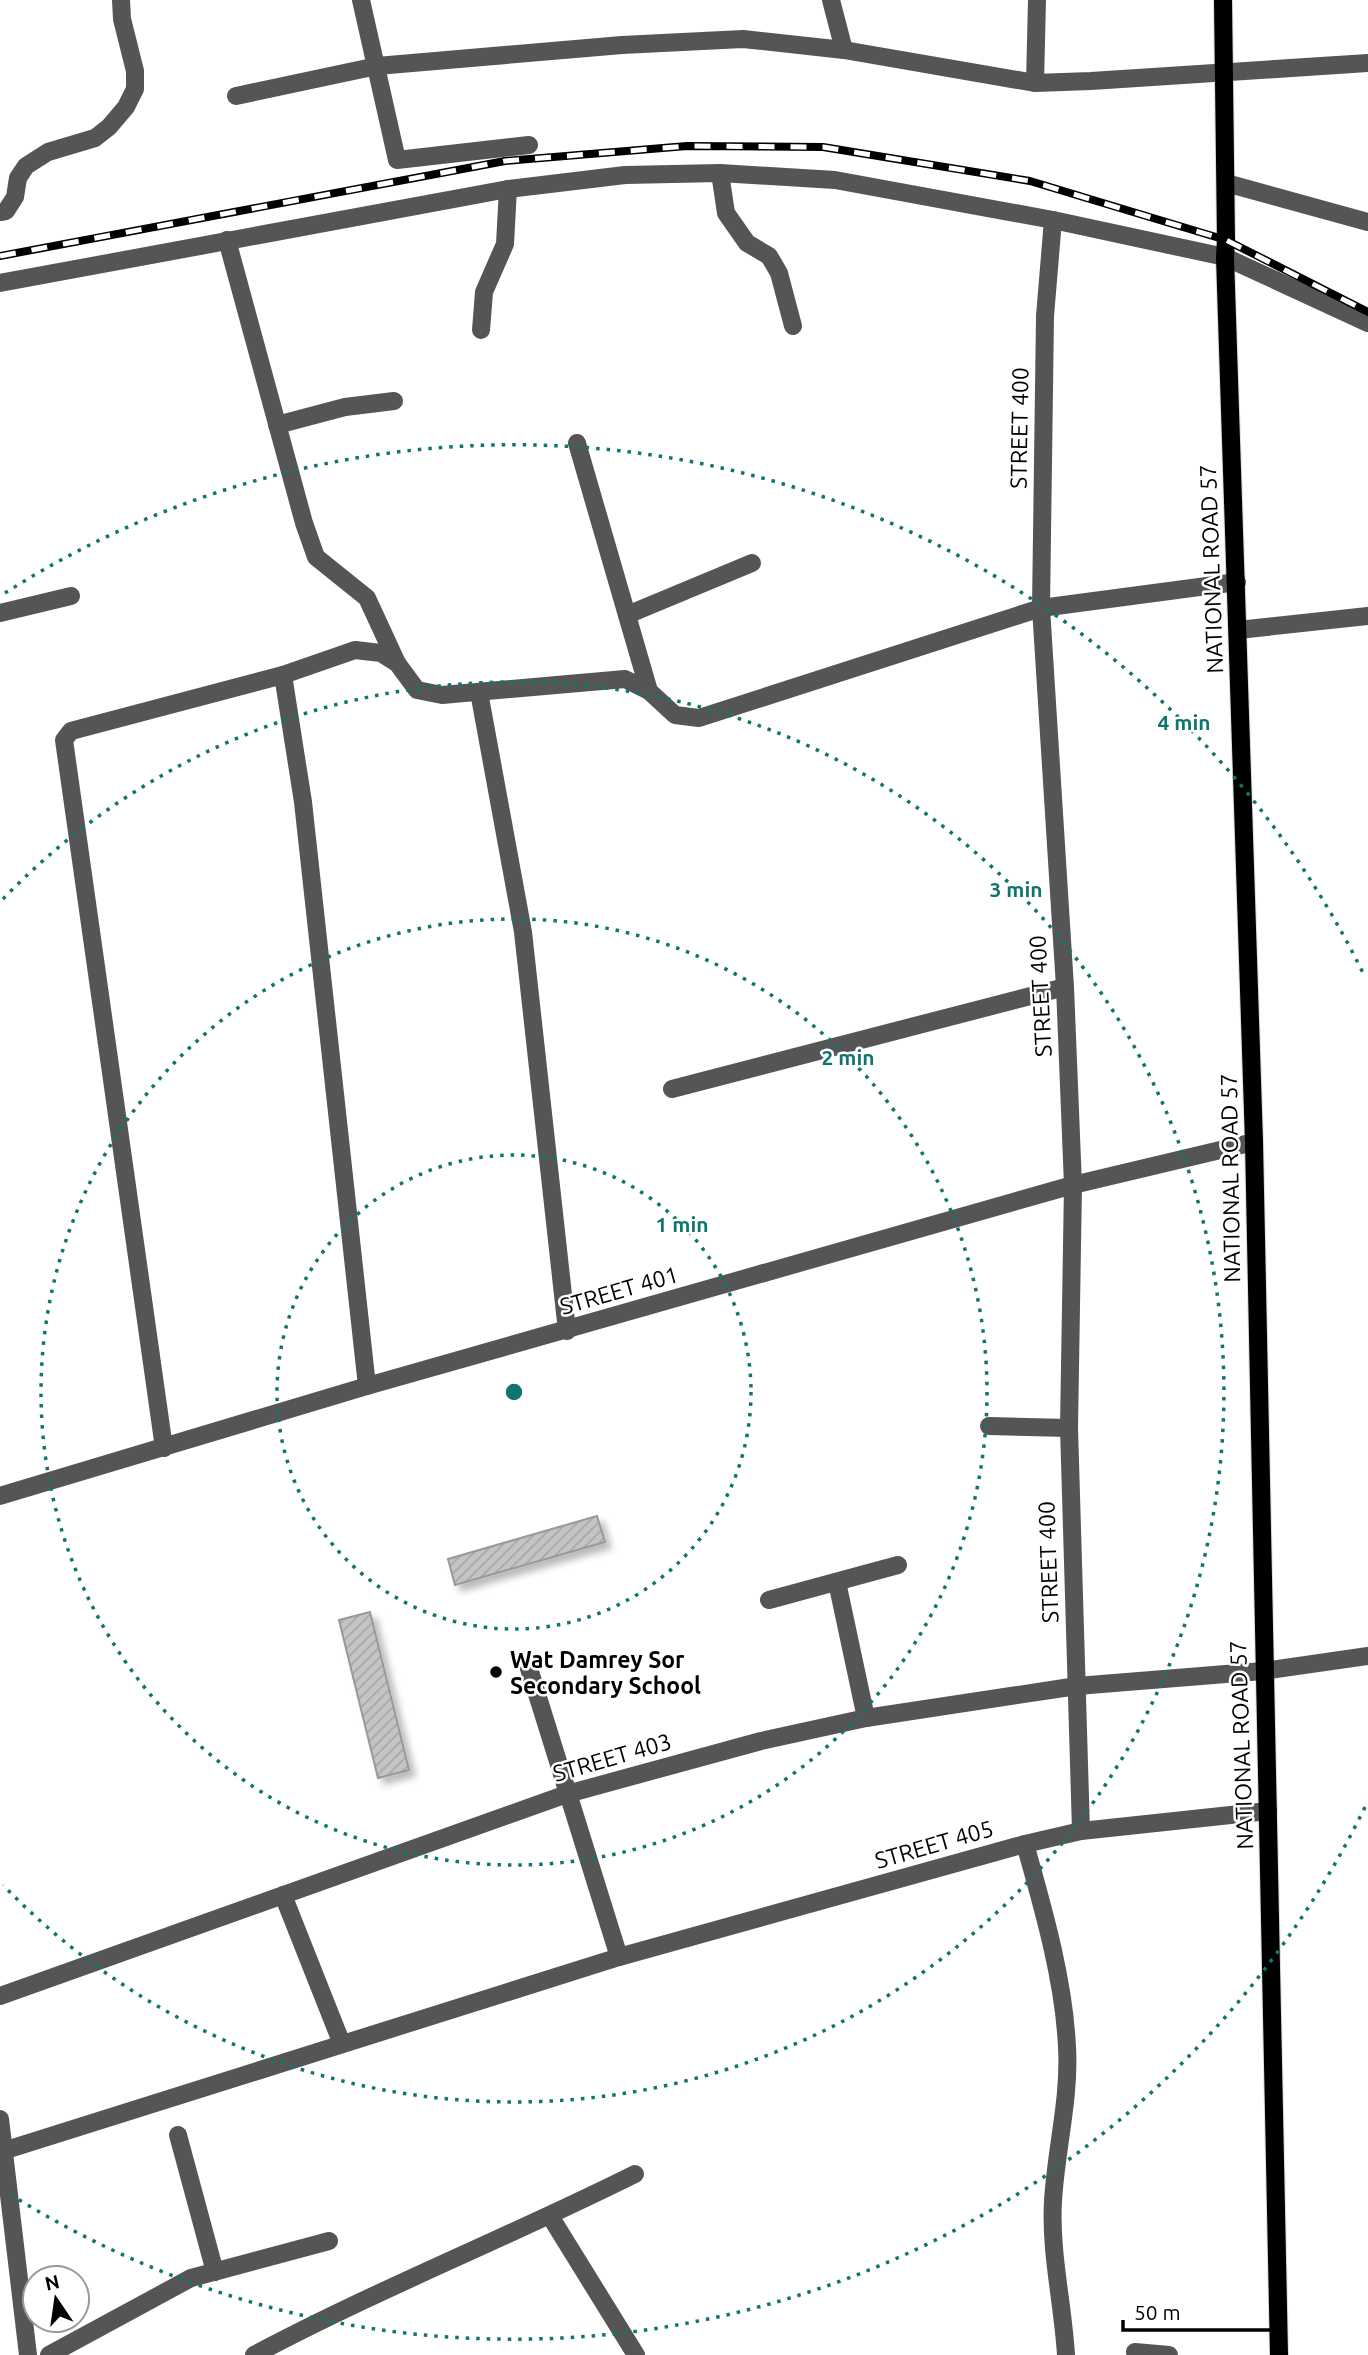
<svg xmlns="http://www.w3.org/2000/svg" width="1368" height="2355" font-family="Ubuntu,sans-serif">
  <style>
    .building { fill: url(#building-hatch); stroke: #999; stroke-width: 2; filter: url(#shadow) }
    .lines { fill: none; stroke-linecap: round; stroke-linejoin: round }
    .major-casing { stroke: #dbdbdb; stroke-width: 20 }
    .minor { stroke: #555; stroke-width: 18 }
    .major { stroke: #000; stroke-width: 18 }
    .rail-casing { stroke: #000; stroke-width: 8 }
    .rail { stroke: #fff; stroke-width: 5; stroke-dasharray: 16; stroke-linecap: butt }
    .ring { fill: none; stroke: #0f766e; stroke-width: 3.5; stroke-dasharray: 3.5 7 }
    .poi-dot { fill: #000; stroke: #fff; stroke-width: 2.5 }
    .labels { text-anchor: middle; dominant-baseline: central; stroke-width: 5; stroke-linejoin: round; paint-order: stroke }
    .street-label { font-size: 23px; fill: #000; stroke: #fff }
    .poi-label { font-size: 23px; font-weight: bold; fill: #000; stroke: #fff; text-anchor: start }
    .centre { fill: #0f766e; stroke: #fff; stroke-width: 3.5 }
    .ring-label { font-size: 21px; text-anchor: middle; font-weight: bold; fill: #0f766e; stroke: #fff; stroke-width: 5; stroke-linejoin: round; paint-order: stroke }
  </style>
  <defs>
    <pattern id="building-hatch" width="6" height="6" patternUnits="userSpaceOnUse" patternTransform="scale(1.75)"><rect width="6" height="6" fill="#c4c4c4"/><path d="M-1 1l2-2M0 6l6-6M5 7l2-2" fill="none" stroke="#a7a7a7"/></pattern>
    <filter id="shadow"><feDropShadow dx="6" dy="6" stdDeviation="3.5" flood-color="#0004"/></filter>
  </defs>
  <rect width="100%" height="100%" fill="#fff"/>
  <g class="building">
    <polygon points="597,1516 605,1542 455,1585 448,1559"/>
    <polygon points="370,1612 409,1770 378,1778 339,1620"/>
  </g>
  <g class="lines">
    <g class="major-casing">
      <polyline id="major" points="1223,0 1226,240 1225,257 1254,1142 1279,2355"/>
    </g>
    <g class="minor">
      <polyline points="361,0 397,160 529,145"/>
      <polyline points="831,0 844,50"/>
      <polyline points="1035,83 1037,0"/>
      <polyline points="236,96 377,66 622,45 743,39 844,50 1035,83 1091,81 1368,63"/>
      <polyline points="720,173 726,213 747,243 769,256 779,273 793,326"/>
      <polyline points="1226,183 1368,222"/>
      <polyline points="0,212 6,211 15,197 18,178 26,166 48,152 95,138 109,127 126,107 135,89 135,71 122,19 121,0"/>
      <polyline points="1053,220 1045,316 1041,608 1065,987 1073,1185 1069,1428 1081,1831"/>
      <polyline points="227,240 304,523 316,557 367,598 397,663"/>
      <polyline points="0,283 508,189 625,175 720,173 835,180 1053,220 1225,257 1368,323"/>
      <polyline points="481,330 484,292 505,244 508,189"/>
      <polyline points="277,425 345,407 394,401"/>
      <polyline points="577,443 649,691"/>
      <polyline points="0,613 71,596"/>
      <polyline points="627,615 752,563"/>
      <polyline points="1238,630 1368,616"/>
      <polyline points="283,675 303,802 367,1386"/>
      <polyline points="479,692 523,932 567,1331"/>
      <polyline points="672,1089 1065,987"/>
      <polyline points="989,1426 1069,1428"/>
      <polyline points="164,1448 64,740 71,731 283,675 355,650 381,653 397,663 417,690 442,695 625,679 649,691 675,715 699,718 1041,608 1237,582"/>
      <polyline points="0,1496 367,1386 1073,1185 1254,1142"/>
      <polyline points="837,1582 866,1718"/>
      <polyline points="769,1600 898,1565"/>
      <polyline points="527,1662 619,1957"/>
      <path d="M1025 1844C1043 1908 1064 1980 1067 2047 1070 2099 1056 2149 1053 2201 1050 2252 1063 2304 1066 2355"/>
      <polyline points="283,1895 342,2044"/>
      <polyline points="0,1996 567,1794 761,1741 866,1718 1077,1686 1263,1671 1368,1656"/>
      <polyline points="0,2119 28,2355"/>
      <polyline points="178,2135 215,2272"/>
      <polyline points="3,2151 619,1957 1025,1844 1081,1831 1268,1811"/>
      <polyline points="550,2216 636,2355"/>
      <polyline points="1135,2352 1169,2355"/>
      <polyline points="49,2355 191,2278 329,2241"/>
      <path d="M254 2355C378 2289 509 2237 635 2174"/>
    </g>
    <use href="#major" class="major"/>
    <g class="rail-casing">
      <polyline id="rail" points="0,256 505,161 687,146 823,147 1030,181 1226,240 1368,312"/>
    </g>
    <use href="#rail" class="rail"/>
  </g>
  <g class="ring">
    <circle cx="514" cy="1392" r="237"/>
    <circle cx="514" cy="1392" r="473"/>
    <path d="M3 899A710 710 0 1 1 3 1885"/>
    <path d="M1365 1807A947 947 0 0 1 5 2191M5 593A947 947 0 0 1 1365 977"/>
  </g>
  <circle class="poi-dot" cx="496" cy="1672" r="7"/>
  <g class="labels">
    <g class="street-label">
      <text transform="translate(1019 428) rotate(-89)">STREET 400</text>
      <text transform="translate(1211 569) rotate(-92)">NATIONAL ROAD 57</text>
      <text transform="translate(1040 996) rotate(-93)">STREET 400</text>
      <text transform="translate(1230 1178) rotate(-91)">NATIONAL ROAD 57</text>
      <text transform="translate(619 1290) rotate(-16)">STREET 401</text>
      <text transform="translate(1048 1562) rotate(-92)">STREET 400</text>
      <text transform="translate(1241 1745) rotate(-92)">NATIONAL ROAD 57</text>
      <text transform="translate(612 1757) rotate(-16)">STREET 403</text>
      <text transform="translate(934 1844) rotate(-16)">STREET 405</text>
    </g>
    <g class="poi-label">
      <text x="510" y="1659">Wat Damrey Sor<tspan x="510" dy="26">Secondary School</tspan></text>
    </g>
  </g>
  <circle cx="514" cy="1392" r="10" class="centre"/>
  <g class="ring-label">
    <text x="1184" y="730">4 min</text>
    <text x="1016" y="897">3 min</text>
    <text x="848" y="1065">2 min</text>
    <text x="682" y="1232">1 min</text>
  </g>
  <g transform="translate(56 2299) rotate(347)"><circle r="33" fill="#ffffff" stroke="#999999" stroke-width="2"/>
  <path d="M0-5L12 26L0 18L-12 26Z" fill="#000000"/>
  <text y="-10" font-size="19" font-weight="bold" text-anchor="middle" fill="#000000">N</text>
  </g>
  <path d="M1123 2320v10h149v-10" fill="none" stroke="#000000" stroke-width="3.5"/>
  <text x="1134" y="2320" font-size="21" fill="#000000" stroke="#ffffff" stroke-width="5" paint-order="stroke">50 m</text>
</svg>
